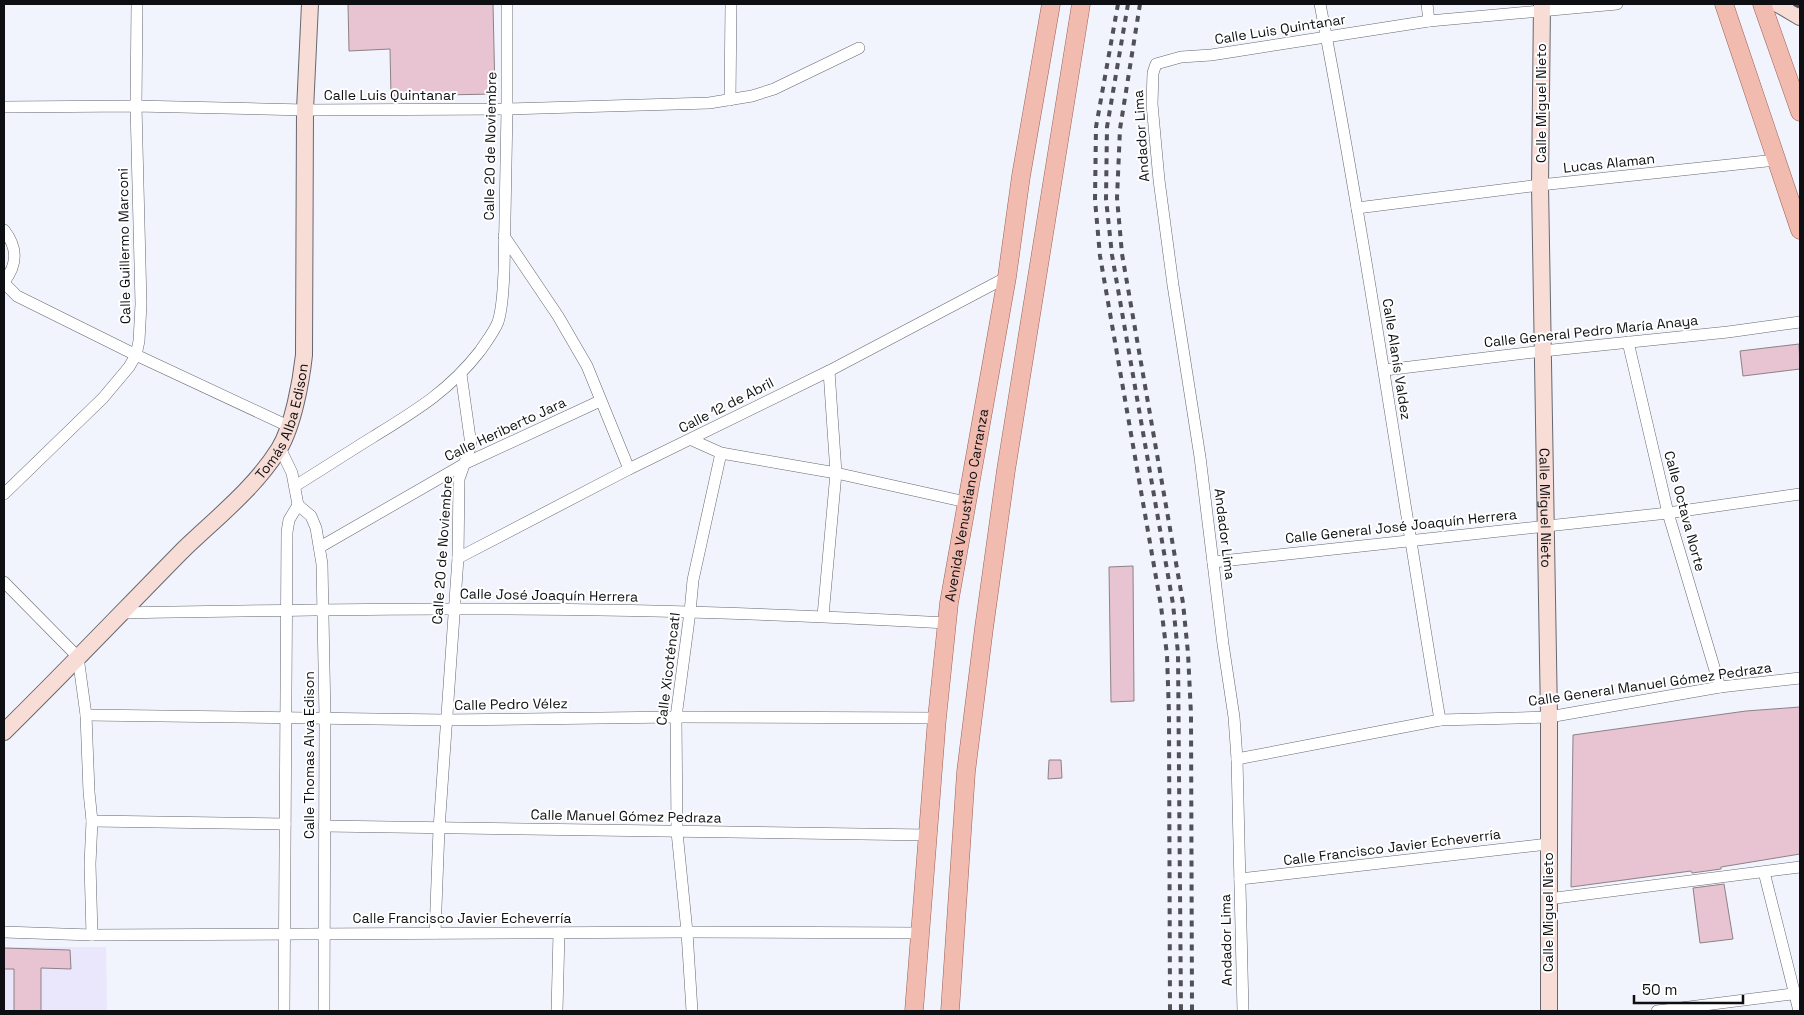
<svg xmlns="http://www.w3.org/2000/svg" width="1804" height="1015" font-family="'Space Grotesk',sans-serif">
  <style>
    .education { fill: #eae6fc }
    .building { fill: #e8c3d1; stroke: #8c8286 }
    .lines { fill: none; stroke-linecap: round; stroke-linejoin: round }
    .street-casing { stroke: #666870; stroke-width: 12 }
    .secondary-casing { stroke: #666870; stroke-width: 18 }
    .primary-casing { stroke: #9c6156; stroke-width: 19 }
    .street { stroke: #fff; stroke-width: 11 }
    .secondary { stroke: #f8ddd7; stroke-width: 16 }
    .primary { stroke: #f2bbb0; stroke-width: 18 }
    .rail { stroke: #4f5156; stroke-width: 4; stroke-dasharray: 6 6; stroke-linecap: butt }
    .labels { text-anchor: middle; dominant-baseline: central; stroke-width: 4; stroke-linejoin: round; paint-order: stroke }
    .street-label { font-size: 14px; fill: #0e0f12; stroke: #fff }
  </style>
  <rect width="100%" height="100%" fill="#f1f3fd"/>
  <polygon class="education" points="4,947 106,947 107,1011 4,1011"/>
  <g class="building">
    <polygon points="348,4 493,4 495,94 391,96 390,49 349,51"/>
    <polygon points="1799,344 1800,369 1743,376 1740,351"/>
    <polygon points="1133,566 1134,701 1111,702 1109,567"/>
    <polygon points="1800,707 1800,854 1721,867 1721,869 1692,873 1691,871 1571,887 1573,735 1746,711"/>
    <polygon points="1049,760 1061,760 1062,778 1048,779"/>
    <polygon points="1724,884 1733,939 1700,943 1693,888"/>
    <polygon points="4,948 70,950 71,969 41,968 41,1011 14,1011 14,969 4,969"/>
  </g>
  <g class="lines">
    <g class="street-casing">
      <g id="street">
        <path d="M1320 4C1366 241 1400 481 1440 720"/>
        <polyline points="1427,4 1429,21"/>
        <polyline points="730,100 731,4"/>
        <polyline points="4,107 136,106 305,110 507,109 709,103 752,96 774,89 859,48"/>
        <polyline points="1357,208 1540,185 1776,160"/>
        <path d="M4 230C18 248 18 264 4 282"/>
        <polyline points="504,236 558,316 587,366 629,469"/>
        <polyline points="4,283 17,296 136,355 288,426"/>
        <polyline points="1628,342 1668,513 1720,687"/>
        <polyline points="1385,370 1543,351 1728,332 1800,322"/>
        <polyline points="692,440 721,453 836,473 966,502"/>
        <polyline points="280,448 292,473 298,505 311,516 316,528 322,564 325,718 324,1011"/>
        <path d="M295 486C321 470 347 453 373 437 415 411 449 391 480 351 486 342 494 332 498 322 503 306 503 288 504 272L507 109V4"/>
        <polyline points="4,494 103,398 129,367 136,355 139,341 141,304 136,106 137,4"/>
        <polyline points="320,547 466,463 600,401"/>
        <polyline points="458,558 629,469 829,371 1007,277"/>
        <polyline points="1213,562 1668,513 1800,494"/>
        <polyline points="4,582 78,657 86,715 89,792 92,821 90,864 92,935"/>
        <path d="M121 613C232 611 343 609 453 609 618 608 783 614 947 623"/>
        <polyline points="823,616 836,473 829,371"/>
        <polyline points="86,715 445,720 676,717 937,718"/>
        <polyline points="1237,759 1440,720 1549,717 1720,687 1800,678"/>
        <polyline points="92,821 285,824"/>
        <polyline points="324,826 927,835"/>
        <polyline points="1764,872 1799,1011"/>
        <polyline points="1240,879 1548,844"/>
        <polyline points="1548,899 1800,867"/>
        <polyline points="4,932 92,935 687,932 920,933"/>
        <polyline points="435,933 439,829 458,558 459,479 471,445 461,374"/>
        <polyline points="284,1011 287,532 289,520 298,505"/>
        <polyline points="557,1011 559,933"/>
        <polyline points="692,1011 687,932 677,832 676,717 690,612 693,580 721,453"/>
        <polyline points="1243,1011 1237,759 1234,717 1223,644 1200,457 1173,285 1159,180 1152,104 1153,73 1156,64 1181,57 1211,55 1429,21 1617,4"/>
        <polyline points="1657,1011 1800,993"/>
      </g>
    </g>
    <g class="secondary-casing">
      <g id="secondary">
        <path id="s1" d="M1542 4 1540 185 1549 717V1011"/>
        <polyline points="1778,4 1800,17"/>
        <path id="s2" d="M4 732C64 673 123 611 182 551 215 519 254 489 279 449 293 426 301 382 304 355L305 110 310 4"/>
      </g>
    </g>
    <g class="primary-casing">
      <g id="primary">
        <polyline points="1724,4 1800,230"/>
        <polyline points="1762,4 1800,112"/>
        <path id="s3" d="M914 1011 937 718 949 603 1007 277 1021 176 1051 4"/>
        <polyline points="950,1011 966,772 984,628 1006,470 1081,4"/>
      </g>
    </g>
    <use href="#street" class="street"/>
    <use href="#secondary" class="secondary"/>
    <use href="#primary" class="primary"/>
    <g class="rail">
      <polyline points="1118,4 1096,127 1095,200 1100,256 1161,606 1167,655 1169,714 1170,1011"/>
      <polyline points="1128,4 1107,127 1106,199 1112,255 1173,604 1178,653 1181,1011"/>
      <polyline points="1140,4 1120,129 1117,198 1122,254 1183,603 1188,653 1191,714 1192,1011"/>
      <polyline points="1794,4 1800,7"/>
    </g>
  </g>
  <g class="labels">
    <g class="street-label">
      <text transform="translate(1280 29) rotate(-9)">Calle Luis Quintanar</text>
      <text x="390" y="95">Calle Luis Quintanar</text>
      <text transform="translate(1541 103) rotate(-90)">Calle Miguel Nieto</text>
      <text transform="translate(1141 136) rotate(-94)">Andador Lima</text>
      <text transform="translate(490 146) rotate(-89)">Calle 20 de Noviembre</text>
      <text transform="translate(1609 163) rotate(-6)">Lucas Alaman</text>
      <text transform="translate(124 246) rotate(-91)">Calle Guillermo Marconi</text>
      <text transform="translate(1591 331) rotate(-6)">Calle General Pedro María Anaya</text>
      <text transform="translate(1397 359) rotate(81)">Calle Alanís Valdez</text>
      <text transform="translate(726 405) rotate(-27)">Calle 12 de Abril</text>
      <text stroke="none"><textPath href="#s2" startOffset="422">Tomás Alba Edison</textPath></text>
      <text transform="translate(505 429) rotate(-25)">Calle Heriberto Jara</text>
      <text stroke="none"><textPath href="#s3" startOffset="509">Avenida Venustiano Carranza</textPath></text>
      <text stroke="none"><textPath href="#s1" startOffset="504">Calle Miguel Nieto</textPath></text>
      <text transform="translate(1685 511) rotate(75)">Calle Octava Norte</text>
      <text transform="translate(1401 526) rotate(-6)">Calle General José Joaquín Herrera</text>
      <text transform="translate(1225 534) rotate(83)">Andador Lima</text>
      <text transform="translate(442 550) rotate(-86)">Calle 20 de Noviembre</text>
      <text transform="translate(549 595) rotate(1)">Calle José Joaquín Herrera</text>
      <text transform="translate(668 669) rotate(-83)">Calle Xicoténcatl</text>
      <text transform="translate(1650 684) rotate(-8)">Calle General Manuel Gómez Pedraza</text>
      <text transform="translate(511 704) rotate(-1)">Calle Pedro Vélez</text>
      <text transform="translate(309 755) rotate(-90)">Calle Thomas Alva Edison</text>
      <text transform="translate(626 816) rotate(1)">Calle Manuel Gómez Pedraza</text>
      <text transform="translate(1392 847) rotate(-7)">Calle Francisco Javier Echeverría</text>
      <text transform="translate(1548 912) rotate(-90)">Calle Miguel Nieto</text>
      <text x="462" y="918">Calle Francisco Javier Echeverría</text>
      <text transform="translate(1226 940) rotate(-91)">Andador Lima</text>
    </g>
  </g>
  <rect width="1804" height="1015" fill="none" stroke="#0e0f12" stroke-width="10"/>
  <path d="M1634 995v8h109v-8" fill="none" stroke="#0e0f12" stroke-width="2.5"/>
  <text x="1642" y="995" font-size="15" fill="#0e0f12" stroke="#ffffff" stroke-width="4" paint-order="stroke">50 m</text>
</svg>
